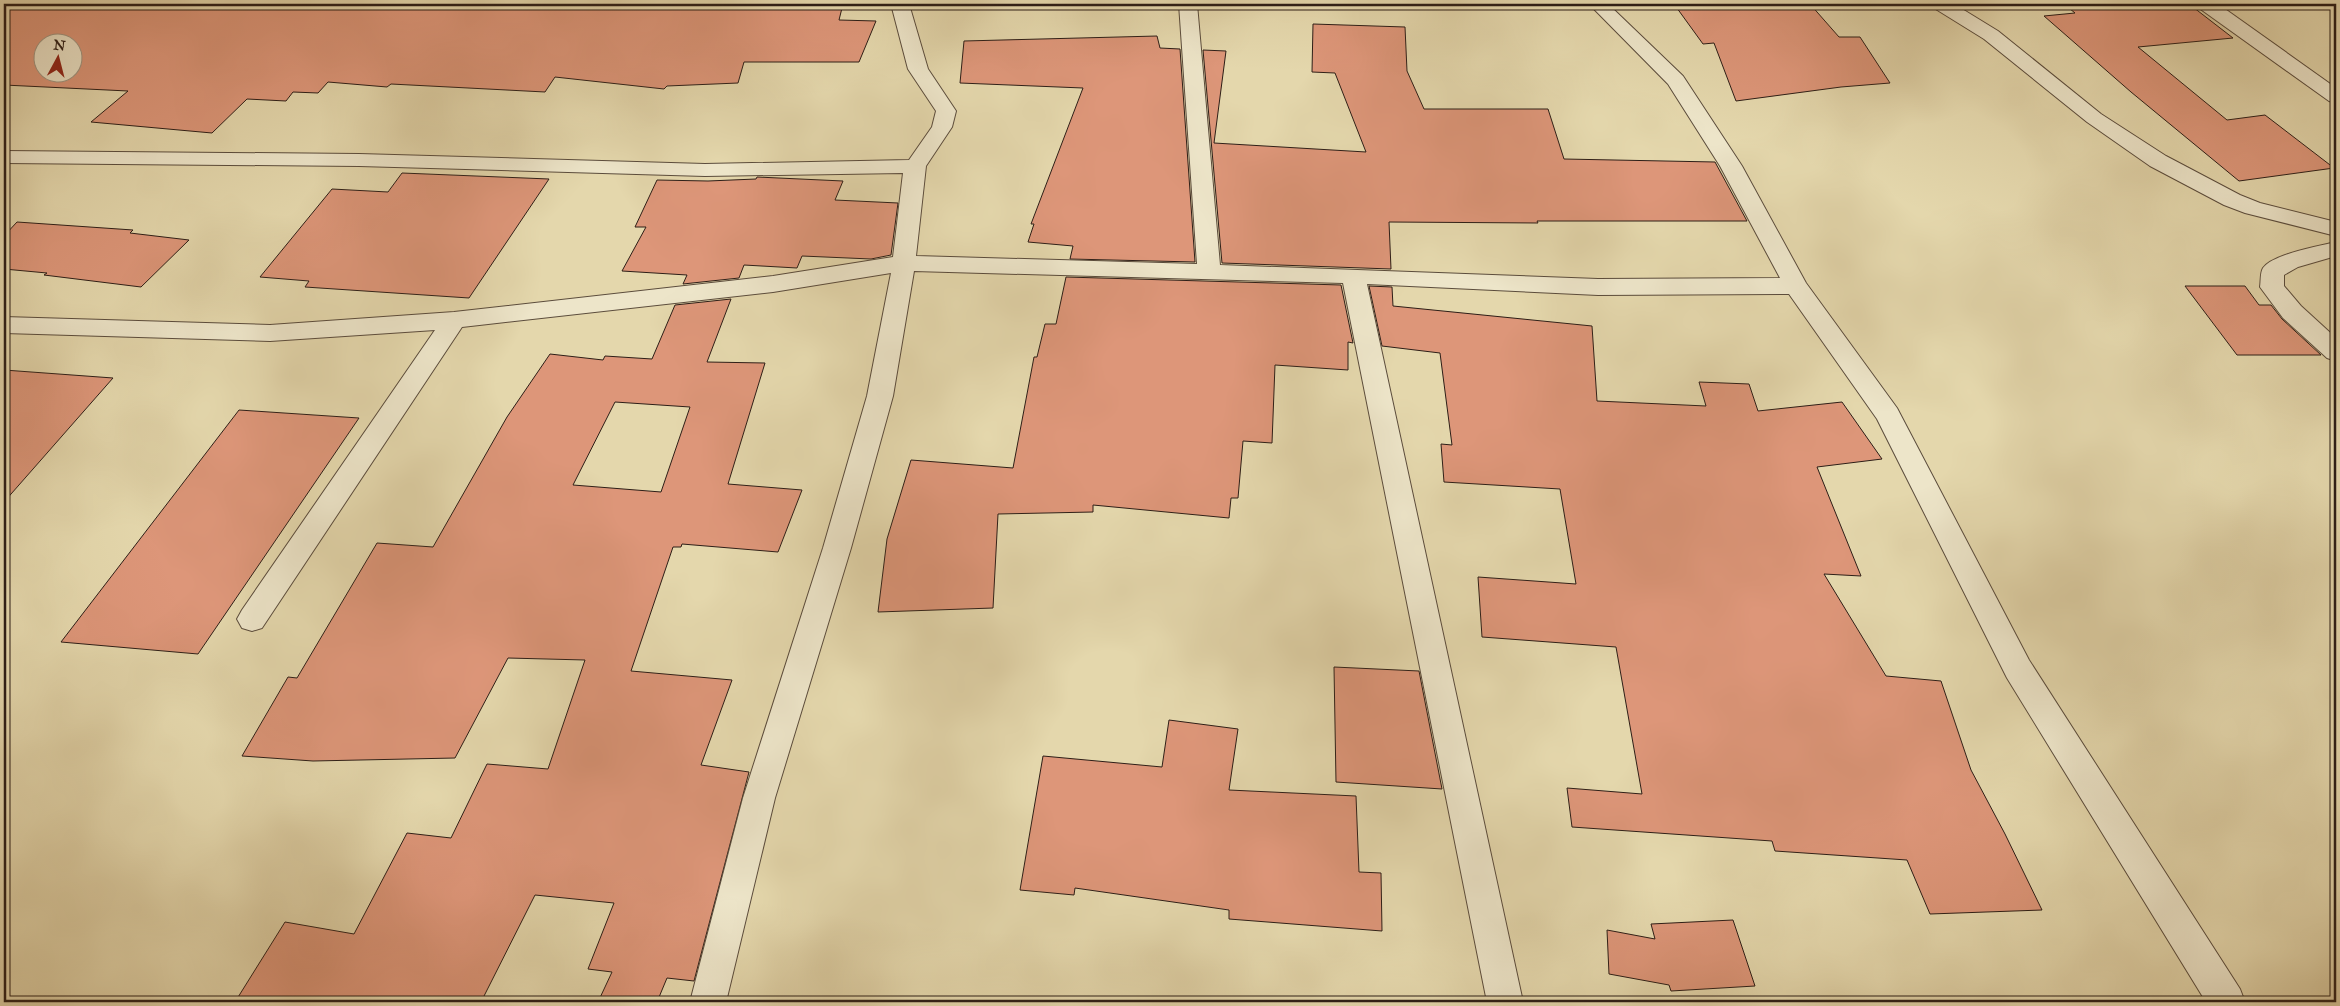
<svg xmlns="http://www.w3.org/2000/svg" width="2340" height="1006" font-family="'IM FELL Great Primer',serif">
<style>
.building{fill:#dd9679;stroke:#2d1e17;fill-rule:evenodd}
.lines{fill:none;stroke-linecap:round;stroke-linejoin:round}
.minor-casing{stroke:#5b4c3c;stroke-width:2}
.minor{fill:#ede5c9;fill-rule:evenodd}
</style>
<rect width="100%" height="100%" fill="#e4d7ac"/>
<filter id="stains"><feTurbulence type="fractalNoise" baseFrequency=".004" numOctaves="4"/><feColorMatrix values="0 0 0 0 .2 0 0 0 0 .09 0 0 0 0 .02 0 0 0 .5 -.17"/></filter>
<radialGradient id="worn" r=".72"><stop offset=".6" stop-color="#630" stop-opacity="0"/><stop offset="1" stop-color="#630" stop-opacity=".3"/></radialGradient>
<g class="building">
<path d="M4 4H113L217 8 221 4 301 7 304 4H843L839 20 876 21 859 62H744L738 83 667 86 664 89 555 77 545 92 391 84 387 87 328 82 318 93 293 92 286 101 247 99 212 133 91 122 128 91 4 85ZM42 42H72V72H42Z"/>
<path d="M1674 4H1810L1839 37H1860L1890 83 1841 87 1736 101 1714 43 1703 44Z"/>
<path d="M2064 4H2125L2130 8 2189 4 2233 38 2138 47 2227 120 2265 115 2334 168 2239 181 2131 92 2044 16 2075 13Z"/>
<path d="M1313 24 1405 27 1407 71 1424 109H1548L1564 159 1715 162 1747 221H1537L1538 223 1389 222 1391 269 1222 263 1203 50 1226 51 1214 143 1366 152 1335 73 1312 72Z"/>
<path d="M1157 36 1160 48 1180 49 1195 262 1070 259 1073 246 1028 242 1034 224H1031L1083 88 960 83 964 41Z"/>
<path d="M402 173 549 179 469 298 305 287 309 281 260 277 332 189 388 192Z"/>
<path d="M757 177 843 181 835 200 898 203 891 255 871 259 802 256 797 268 744 265 739 278 683 284 687 275 622 271 646 227H635L657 180 708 181 756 179Z"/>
<path d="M17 222 133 230 130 233 189 240 141 287 44 275 47 273 4 269V236Z"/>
<path d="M1066 277 1341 285 1353 343 1348 342V370L1275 365 1272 443 1243 441 1238 498H1231L1229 518 1093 505V512L998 514 993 608 878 612 887 539 911 460 1013 468 1034 357H1037L1045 324H1056Z"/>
<path d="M1369 286 1392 287 1393 306 1592 326 1597 401 1706 406 1699 382 1749 384 1758 411 1842 402 1882 459 1817 467 1861 576 1824 574 1886 676 1941 681 1971 770 2005 834 2042 910 1930 914 1907 860 1775 851 1772 841 1572 827 1567 788 1642 794 1616 647 1482 637 1478 577 1576 584 1560 489 1444 482 1441 444 1452 445 1440 353 1382 346Z"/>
<path d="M2185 286H2245L2259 305H2271L2282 319 2321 355H2237Z"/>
<path d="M731 299 707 362 765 363 728 484 802 490 778 552 682 544 681 547H673L631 671 732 680 701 765 749 772 694 981 667 978 657 1002H598L612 972 588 969 614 903 535 895 481 1002H235L285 922 354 934 407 833 451 838 487 764 548 769 585 660 508 658 455 758 313 761 242 756 288 677 297 678 377 543 433 547 507 417 550 354 603 360 605 356 652 359 675 305ZM615 402 690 407 661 492 573 485Z"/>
<path d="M4 370 113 378 4 502Z"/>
<path d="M239 410 359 418 198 654 61 642Z"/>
<path d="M1334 667 1419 671 1442 789 1336 782Z"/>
<path d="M1169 720 1238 729 1229 790 1356 796 1359 872 1381 873 1382 931 1229 919V910L1075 888 1074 895 1020 890 1043 756 1162 767Z"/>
<path d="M1733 920 1755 986 1671 991 1669 985 1609 974 1607 930 1655 939 1651 924Z"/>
</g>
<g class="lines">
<defs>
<g id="minor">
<path d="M891 4H909L928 69 956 111 952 127 926 166 916 256 1197 264 1179 4H1197L1220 265 1598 279 1780 278 1720 166 1668 84 1589 4H1608L1683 76 1742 166 1806 283 1897 408 2029 660 2240 989 2245 1002H2206L2007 678 1877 419 1789 294 1598 295 1367 284 1523 1002H1487L1343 283 914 271 893 396 851 548 775 798 726 1002H690L743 798 823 548 867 396 891 273 773 292 462 327 262 628 252 631 242 628 237 619 242 610 435 330 270 341 4 333V317L270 325 454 312 773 276 893 257 903 173 705 176 359 166 4 163V151L359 154 705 164 909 160 932 127 936 111 908 69Z"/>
<path d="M1932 4H1954L1998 31 2101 114 2166 156 2240 195 2260 203 2336 222V236L2245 213 2224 205 2150 166 2087 122 1984 39 1934 8Z"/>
<path d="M2197 4H2218L2336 88V103L2329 101 2199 8Z"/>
<path d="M2336 242V256L2298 267 2284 275V286L2301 306 2336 338V361L2327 358 2283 318 2260 287C2261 281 2260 273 2263 268 2273 254 2319 246 2336 242Z"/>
</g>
</defs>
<use href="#minor" class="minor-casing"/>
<use href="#minor" class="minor"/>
</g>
<rect width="2340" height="1006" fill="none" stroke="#e4d7ac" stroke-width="20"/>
<rect x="5" y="5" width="2330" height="996" fill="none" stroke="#2d1e17" stroke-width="2.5"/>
<rect x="10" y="10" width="2320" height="986" fill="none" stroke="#2d1e17"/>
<g transform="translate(58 58) rotate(7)"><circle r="24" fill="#ede5c9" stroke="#a09582"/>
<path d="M0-4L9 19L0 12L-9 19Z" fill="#8f2418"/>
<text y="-8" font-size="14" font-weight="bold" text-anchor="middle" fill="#2d1e17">N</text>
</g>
<rect width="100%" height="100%" filter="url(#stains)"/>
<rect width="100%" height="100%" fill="url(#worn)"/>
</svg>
